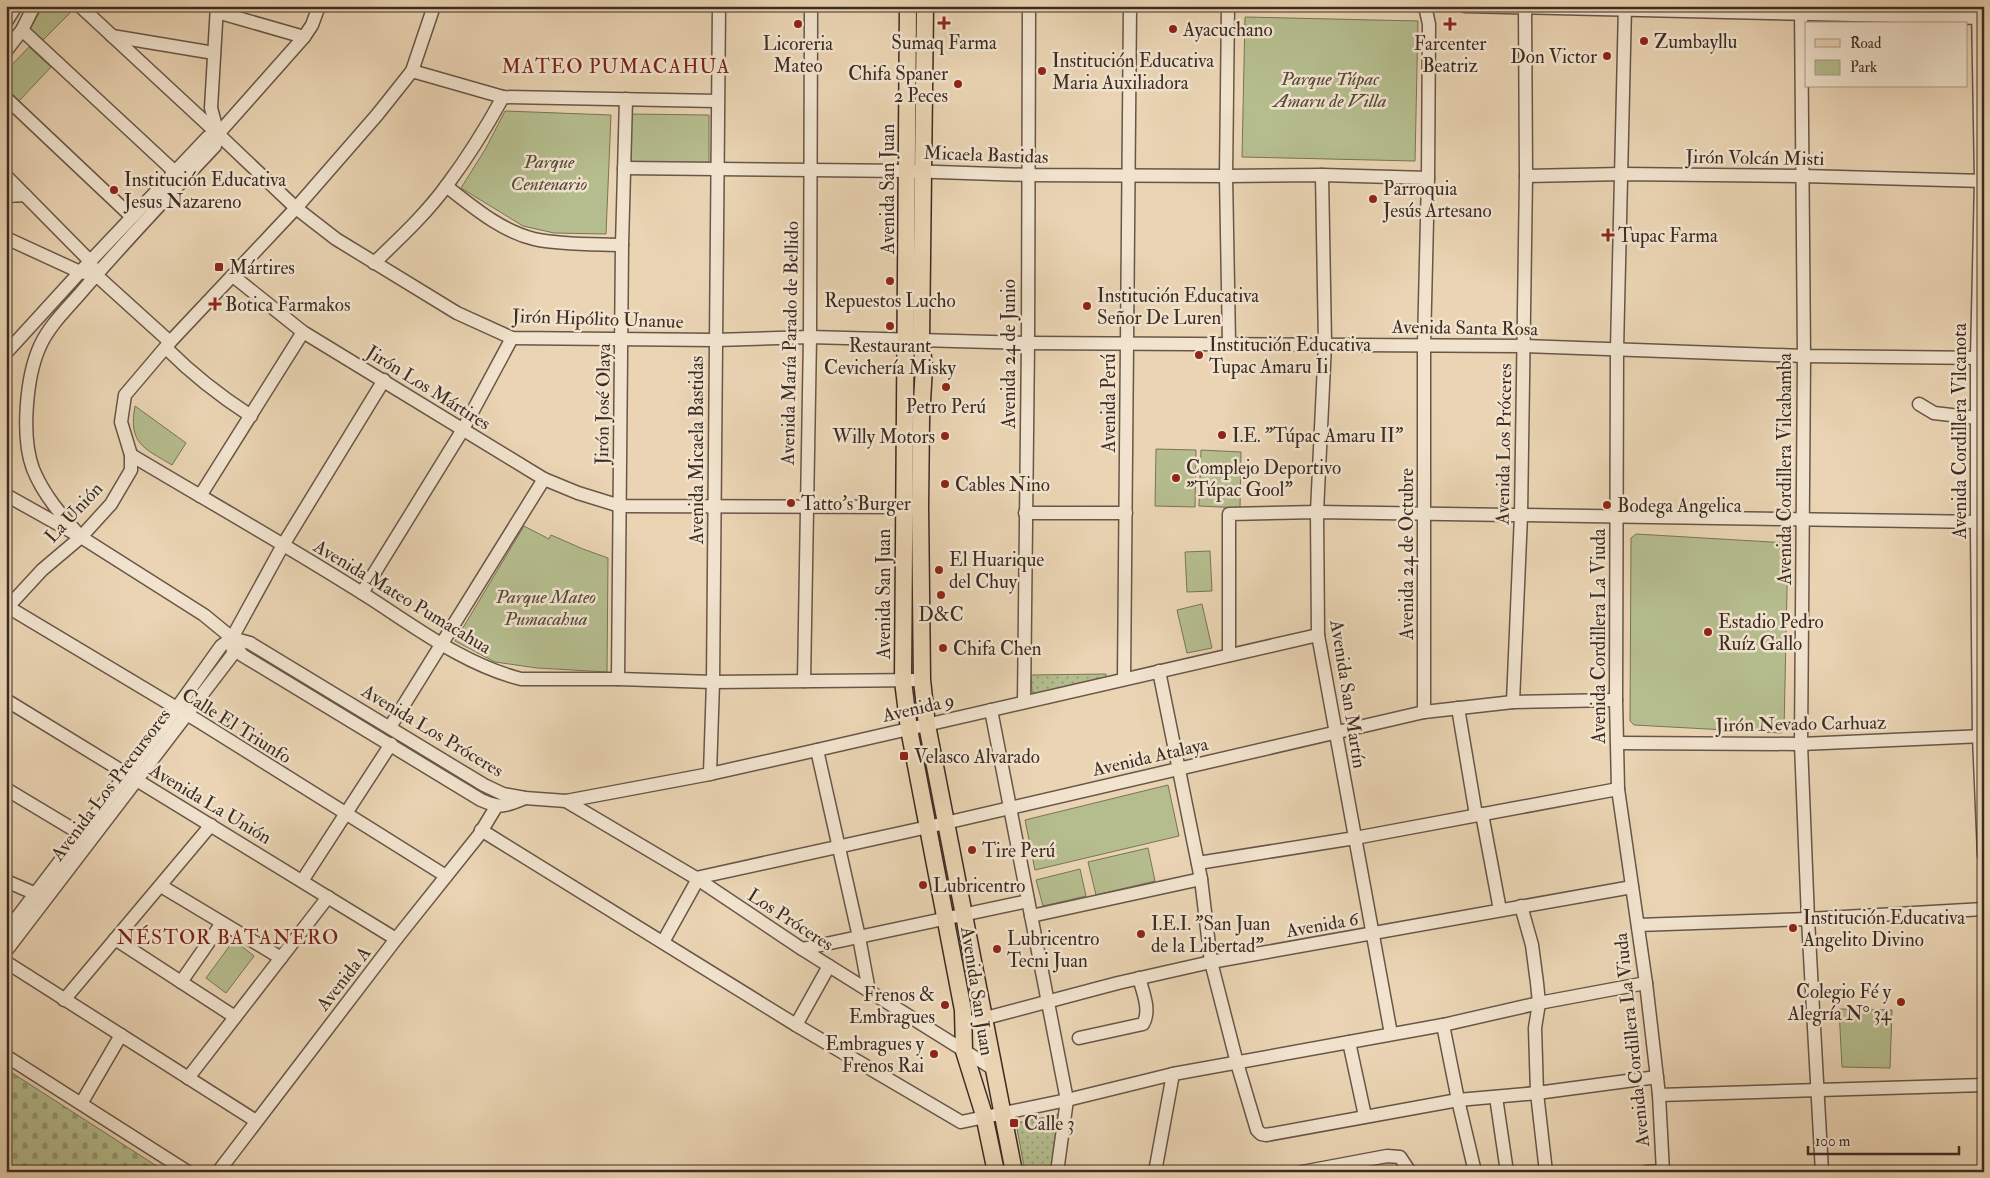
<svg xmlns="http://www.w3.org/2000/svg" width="1990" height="1178" font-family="'IM FELL Double Pica',serif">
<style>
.grass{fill:url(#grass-dots);stroke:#787458}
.cemetery{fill:url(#cemetery-stones);stroke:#787458}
.green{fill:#b5bd8e;stroke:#787458}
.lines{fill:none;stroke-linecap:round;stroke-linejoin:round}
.minor-casing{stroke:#685647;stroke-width:15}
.major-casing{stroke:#3c2c23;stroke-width:19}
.minor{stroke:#f1e3ce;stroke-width:12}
.major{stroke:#ead4b3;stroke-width:16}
.poi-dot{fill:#8f2418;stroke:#f1e3ce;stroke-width:2}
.labels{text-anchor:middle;stroke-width:5;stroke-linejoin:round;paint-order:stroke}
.poi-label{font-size:19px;fill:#3c2c23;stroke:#f1e3ce;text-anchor:start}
.park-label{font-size:19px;font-style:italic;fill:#544938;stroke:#f1e3ce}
.street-label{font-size:19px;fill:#3c2c23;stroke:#f1e3ce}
.neighbourhood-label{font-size:20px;letter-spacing:1px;fill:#7a1f14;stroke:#f1e3ce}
</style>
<defs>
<pattern id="grass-dots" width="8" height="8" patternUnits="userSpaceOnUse" patternTransform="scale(1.25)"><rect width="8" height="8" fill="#b5bd8e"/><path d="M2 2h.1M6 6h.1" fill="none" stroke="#949a74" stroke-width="1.8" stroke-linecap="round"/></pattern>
<pattern id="cemetery-stones" width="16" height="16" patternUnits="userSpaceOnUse" patternTransform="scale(1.25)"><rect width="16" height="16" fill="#b5bd8e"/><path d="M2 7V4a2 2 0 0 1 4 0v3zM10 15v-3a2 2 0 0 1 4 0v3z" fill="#949a74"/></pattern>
</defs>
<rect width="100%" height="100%" fill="#ead4b3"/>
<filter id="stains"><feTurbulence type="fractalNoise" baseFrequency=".004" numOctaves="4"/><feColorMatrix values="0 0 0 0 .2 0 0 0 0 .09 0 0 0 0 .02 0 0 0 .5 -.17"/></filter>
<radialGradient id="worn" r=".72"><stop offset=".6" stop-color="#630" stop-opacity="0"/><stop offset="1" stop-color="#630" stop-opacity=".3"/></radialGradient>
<g class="grass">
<path d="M1106 674V678L1037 693 1032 692 1031 675Z"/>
<path d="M1061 1114 1053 1172H1025L1016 1123Z"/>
</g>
<path class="cemetery" d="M6 1069 166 1172H6Z"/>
<g class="green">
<path d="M43 6H63L70 13 41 42 29 31Z"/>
<path d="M1245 17 1418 21 1415 161 1242 157Z"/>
<path d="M29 47 51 67 19 101 6 89V71Z"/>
<path d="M505 111 611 115 606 234 554 233 523 226 461 188 486 148Z"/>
<path d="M628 114 709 115V165H627Z"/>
<path d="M135 406 186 443 172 465C144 448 128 444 135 406Z"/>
<path d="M1156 449 1196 450 1195 507 1155 506Z"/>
<path d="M1201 450 1241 452 1240 508 1199 506Z"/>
<path d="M524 526 549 539 551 535 583 549 608 558 607 672 537 668 495 662 455 641Z"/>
<path d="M1636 534 1788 543 1784 730 1781 733 1634 725 1630 721 1631 538Z"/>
<path d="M1210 551 1212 591 1187 592 1185 552Z"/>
<path d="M1202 604 1212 648 1187 653 1177 610Z"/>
<path d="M1168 785 1179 836 1035 870 1025 820Z"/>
<path d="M1148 848 1155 881 1096 895 1088 862Z"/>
<path d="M1080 869 1086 896 1043 906 1036 880Z"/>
<path d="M234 940 254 956 226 993 206 978Z"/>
<path d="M1839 1009 1892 1010 1890 1068 1842 1067Z"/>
</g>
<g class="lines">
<defs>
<g id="minor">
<path d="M80 6 218 134 296 208 336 239 457 313 512 338 715 340 810 337 1028 343 1523 346 1804 356 1984 358"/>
<path d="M1228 6 1226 176 1229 343"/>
<path d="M1465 6 1984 18"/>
<path d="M1625 6 1617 349 1616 700 1618 789 1646 983 1659 1095 1663 1172"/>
<path d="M1801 6 1804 356 1801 744 1808 919 1822 1172"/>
<path d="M1978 6 1981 181 1977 358V530L1979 736 1984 855"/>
<path d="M217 12 304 37"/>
<path d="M6 22 16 6"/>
<path d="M22 30 175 172"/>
<path d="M112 36 214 53"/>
<path d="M6 51 22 30 34 6"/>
<path d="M412 71 503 97 717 101"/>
<path d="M6 98 132 217"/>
<path d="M624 168 907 171 1028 175 1226 176 1322 175 1428 178"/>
<path d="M1322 175 1325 344 1317 512 1318 635 1391 1034"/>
<path d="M6 176 90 261 96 275 170 342"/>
<path d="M1526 176 1622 174 1803 176 1984 181"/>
<path d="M446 186C473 207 501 231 534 239 560 245 596 244 622 245"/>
<path d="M6 196 25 195"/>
<path d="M6 238 80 272 86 273"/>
<path d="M374 263C400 238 426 214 447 185 468 157 486 128 503 97"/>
<path d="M233 276 303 332 544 479 578 493 620 506 912 507"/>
<path d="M166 348C192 374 220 396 251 416"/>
<path d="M6 353 80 272 208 137 218 134 304 37 312 25 319 6"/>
<path d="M1919 404 1934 413 1977 418"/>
<path d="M131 455C208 501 286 545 362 593 413 625 462 664 521 679H618L713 682 922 680"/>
<path d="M6 495 81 537 204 615 232 638 242 655 481 800C501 809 505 806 525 798"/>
<path d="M200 496 303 332"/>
<path d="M1025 513H1126"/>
<path d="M81 537C62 516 44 496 33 469 21 437 26 377 40 346 50 324 69 307 84 289 126 240 171 193 215 146L218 134 211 108 217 6"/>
<path d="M362 593 462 431 512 338"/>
<path d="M8 607 200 722 446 876"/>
<path d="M6 609 42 570 81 537 111 504 131 470V455L121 422 125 395 170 342 296 208 377 115 412 71 434 6"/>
<path d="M232 638 250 643 484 785 503 794 525 798 566 801 710 774 817 750 1318 635"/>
<path d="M1229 655V514L1317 512 1984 522"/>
<path d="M1159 671 1201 879 1211 962 1237 1063 1257 1130 1261 1134 1266 1135 1458 1100 1537 1093 1657 1077"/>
<path d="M618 679 622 245 626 99"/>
<path d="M1124 679 1130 6"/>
<path d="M804 681 810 337 811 6"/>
<path d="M6 700 396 939"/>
<path d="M1024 702 1028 343 1029 6"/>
<path d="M1513 702 1521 515 1526 176 1525 6"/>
<path d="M1458 708 1476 815"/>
<path d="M991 710 1067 1100 1057 1172"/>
<path d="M1424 712V345L1428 178 1429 24 1425 6"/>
<path d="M390 727 544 479"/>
<path d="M1618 743 1801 744 1984 736"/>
<path d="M817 750 859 937 869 991"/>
<path d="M710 774 713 682 719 6"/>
<path d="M6 789 81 834"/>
<path d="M566 801 696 878 802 949 995 1070"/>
<path d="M1482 814 1500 910"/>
<path d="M481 830 796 1025 961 1122 1067 1100 1173 1074 1443 1025 1539 1003 1646 983"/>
<path d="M1198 863 1355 838 1618 789"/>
<path d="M696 878 928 827 1424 712 1513 702 1616 700"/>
<path d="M6 881 36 894"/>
<path d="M302 881 391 744"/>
<path d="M161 886 281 958"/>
<path d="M1521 906 1532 945 1537 983 1539 1003 1535 1028 1537 1093 1546 1172"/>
<path d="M1031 916 1201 879"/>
<path d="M1638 925 1808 919 1984 909"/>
<path d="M6 932 176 709 221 646 232 638 283 545 384 380"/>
<path d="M115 939 235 1017"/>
<path d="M663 942 698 879"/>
<path d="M802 949 1028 901"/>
<path d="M6 951 233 654 232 638"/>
<path d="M6 962 256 1121"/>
<path d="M181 982 222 923"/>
<path d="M64 1000 211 825"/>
<path d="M963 1024 1118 983 1211 962 1632 887"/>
<path d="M796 1025 829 966"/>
<path d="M1443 1025 1458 1100 1475 1172"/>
<path d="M1079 1038 1143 1024C1151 1011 1143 992 1139 978"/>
<path d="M1349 1042 1365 1116"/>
<path d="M6 1056 188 1172"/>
<path d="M188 1078 328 897"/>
<path d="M1659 1095 1984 1085"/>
<path d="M1496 1097 1507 1172"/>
<path d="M82 1102 121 1035"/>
<path d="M218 1172 396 939 479 835 496 807"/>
<path d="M1155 1172 1173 1074"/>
<path d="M1302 1172 1387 1156 1400 1157 1410 1172"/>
<path d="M1646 1172 1663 1171"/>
</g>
<g id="major">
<path d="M908 6 903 681 909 729 963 1010 964 1051 984 1115 996 1172"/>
<path d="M925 6 921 340 924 367 921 419 920 507 922 680 927 725 1014 1172"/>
</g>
</defs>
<use href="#minor" class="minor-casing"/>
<use href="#major" class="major-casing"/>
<use href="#minor" class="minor"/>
<use href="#major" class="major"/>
</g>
<g class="poi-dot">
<path d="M941.5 15.5h5v5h5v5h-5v5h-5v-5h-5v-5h5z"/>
<circle cx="798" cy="24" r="5"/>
<path d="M1447.5 16.5h5v5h5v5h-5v5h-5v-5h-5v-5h5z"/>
<circle cx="1173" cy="29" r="5"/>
<circle cx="1644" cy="41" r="5"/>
<circle cx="1607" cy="56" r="5"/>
<circle cx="1042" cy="71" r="5"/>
<circle cx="958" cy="84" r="5"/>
<circle cx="114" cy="190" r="5"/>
<circle cx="1373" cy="199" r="5"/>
<path d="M1605.5 227.5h5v5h5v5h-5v5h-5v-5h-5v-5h5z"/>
<rect x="214" y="262" width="10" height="10" rx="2.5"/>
<circle cx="890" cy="281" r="5"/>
<path d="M212.5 296.5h5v5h5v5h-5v5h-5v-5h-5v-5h5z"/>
<circle cx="1087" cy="306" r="5"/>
<circle cx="890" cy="326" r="5"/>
<circle cx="1199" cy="355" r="5"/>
<circle cx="946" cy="387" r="5"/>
<circle cx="1222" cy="435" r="5"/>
<circle cx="945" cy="436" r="5"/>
<circle cx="1176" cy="478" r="5"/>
<circle cx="945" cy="484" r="5"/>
<circle cx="791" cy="503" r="5"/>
<circle cx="1607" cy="505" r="5"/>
<circle cx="939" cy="570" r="5"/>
<circle cx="941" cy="595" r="5"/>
<circle cx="1708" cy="632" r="5"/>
<circle cx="943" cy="648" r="5"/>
<rect x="899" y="751" width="10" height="10" rx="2.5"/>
<circle cx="972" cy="850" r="5"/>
<circle cx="923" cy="885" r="5"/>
<circle cx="1793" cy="928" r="5"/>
<circle cx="1141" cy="934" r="5"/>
<circle cx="997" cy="949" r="5"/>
<circle cx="1901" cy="1002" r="5"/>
<circle cx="945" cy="1005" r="5"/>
<circle cx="934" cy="1054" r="5"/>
<rect x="1009" y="1118" width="10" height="10" rx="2.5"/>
</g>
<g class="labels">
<g class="poi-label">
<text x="1183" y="36">Ayacuchano</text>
<text x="1654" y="48">Zumbayllu</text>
<text x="944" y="49" text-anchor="middle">Sumaq Farma</text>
<text x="798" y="50" text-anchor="middle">Licoreria<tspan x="798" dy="22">Mateo</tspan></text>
<text x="1450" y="50" text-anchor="middle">Farcenter<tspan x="1450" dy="22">Beatriz</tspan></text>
<text x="1597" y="63" text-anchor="end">Don Victor</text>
<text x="1052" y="67">Institución Educativa<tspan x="1052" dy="22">Maria Auxiliadora</tspan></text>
<text x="948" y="80" text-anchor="end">Chifa Spaner<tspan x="948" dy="22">2 Peces</tspan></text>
<text x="124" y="186">Institución Educativa<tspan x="124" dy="22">Jesus Nazareno</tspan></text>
<text x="1383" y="195">Parroquia<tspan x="1383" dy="22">Jesús Artesano</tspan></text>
<text x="1618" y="242">Tupac Farma</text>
<text x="229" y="274">Mártires</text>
<text x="1097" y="302">Institución Educativa<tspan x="1097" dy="22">Señor De Luren</tspan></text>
<text x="890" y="307" text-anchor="middle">Repuestos Lucho</text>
<text x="225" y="311">Botica Farmakos</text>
<text x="1209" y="351">Institución Educativa<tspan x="1209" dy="22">Tupac Amaru Ii</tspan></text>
<text x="890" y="352" text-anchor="middle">Restaurant<tspan x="890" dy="22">Cevichería Misky</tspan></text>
<text x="946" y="413" text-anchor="middle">Petro Perú</text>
<text x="1232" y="442">I.E. "Túpac Amaru II"</text>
<text x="935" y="443" text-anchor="end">Willy Motors</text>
<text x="1186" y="474">Complejo Deportivo<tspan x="1186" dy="22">"Túpac Gool"</tspan></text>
<text x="955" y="491">Cables Nino</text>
<text x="801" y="510">Tatto's Burger</text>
<text x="1617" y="512">Bodega Angelica</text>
<text x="949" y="566">El Huarique<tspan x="949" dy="22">del Chuy</tspan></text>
<text x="941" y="621" text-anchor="middle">D&amp;C</text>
<text x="1718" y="628">Estadio Pedro<tspan x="1718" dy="22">Ruíz Gallo</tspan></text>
<text x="953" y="655">Chifa Chen</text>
<text x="914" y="763">Velasco Alvarado</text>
<text x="982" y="857">Tire Perú</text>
<text x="933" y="892">Lubricentro</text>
<text x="1803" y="924">Institución Educativa<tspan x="1803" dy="22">Angelito Divino</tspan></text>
<text x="1151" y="930">I.E.I. "San Juan<tspan x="1151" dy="22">de la Libertad"</tspan></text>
<text x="1007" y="945">Lubricentro<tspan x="1007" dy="22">Tecni Juan</tspan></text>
<text x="1891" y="998" text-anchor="end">Colegio Fé y<tspan x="1891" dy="22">Alegría N° 34</tspan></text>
<text x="935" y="1001" text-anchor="end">Frenos &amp;<tspan x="935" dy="22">Embragues</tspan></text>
<text x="924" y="1050" text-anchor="end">Embragues y<tspan x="924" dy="22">Frenos Rai</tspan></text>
<text x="1024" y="1130">Calle 3</text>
</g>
<g class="park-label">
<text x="1330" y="85">Parque Túpac<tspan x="1330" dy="22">Amaru de Villa</tspan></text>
<text x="549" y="168">Parque<tspan x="549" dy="22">Centenario</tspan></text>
<text x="546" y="603">Parque Mateo<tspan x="546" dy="22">Pumacahua</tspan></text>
</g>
<g class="street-label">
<text transform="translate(986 154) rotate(2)" y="7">Micaela Bastidas</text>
<text transform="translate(1755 157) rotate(1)" y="7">Jirón Volcán Misti</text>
<text transform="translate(887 189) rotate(-90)" y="7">Avenida San Juan</text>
<text transform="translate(598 318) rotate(2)" y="7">Jirón Hipólito Unanue</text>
<text transform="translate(1465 327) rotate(1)" y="7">Avenida Santa Rosa</text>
<text transform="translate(789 343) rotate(-89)" y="7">Avenida María Parado de Bellido</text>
<text transform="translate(1008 354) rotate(-90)" y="7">Avenida 24 de Junio</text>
<text transform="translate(429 387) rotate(32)" y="7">Jirón Los Mártires</text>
<text transform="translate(1108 403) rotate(-90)" y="7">Avenida Perú</text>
<text transform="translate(602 404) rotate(-89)" y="7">Jirón José Olaya</text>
<text transform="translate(1959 431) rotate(-90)" y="7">Avenida Cordillera Vilcanota</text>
<text transform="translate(1503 444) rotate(-89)" y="7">Avenida Los Próceres</text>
<text transform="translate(696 450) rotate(-90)" y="7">Avenida Micaela Bastidas</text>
<text transform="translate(1784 469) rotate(-90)" y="7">Avenida Cordillera Vilcabamba</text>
<text transform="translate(73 512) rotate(-47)" y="7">La Unión</text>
<text transform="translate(1406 554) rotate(-90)" y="7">Avenida 24 de Octubre</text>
<text transform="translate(883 594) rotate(-90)" y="7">Avenida San Juan</text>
<text transform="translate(403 596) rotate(31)" y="7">Avenida Mateo Pumacahua</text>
<text transform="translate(1598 636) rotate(-90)" y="7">Avenida Cordillera La Viuda</text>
<text transform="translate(1349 694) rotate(81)" y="7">Avenida San Martín</text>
<text transform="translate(918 707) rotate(-13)" y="7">Avenida 9</text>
<text transform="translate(1801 723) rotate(-1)" y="7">Jirón Nevado Carhuaz</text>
<text transform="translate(237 725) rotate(32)" y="7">Calle El Triunfo</text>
<text transform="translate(433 730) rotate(31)" y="7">Avenida Los Próceres</text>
<text transform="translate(1150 756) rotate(-13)" y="7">Avenida Atalaya</text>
<text transform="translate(110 784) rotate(-53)" y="7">Avenida Los Precursores</text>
<text transform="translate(211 803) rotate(31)" y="7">Avenida La Unión</text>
<text transform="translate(791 919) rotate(33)" y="7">Los Próceres</text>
<text transform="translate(1322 924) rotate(-10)" y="7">Avenida 6</text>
<text transform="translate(343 978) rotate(-52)" y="7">Avenida A</text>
<text transform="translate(978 991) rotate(81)" y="7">Avenida San Juan</text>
<text transform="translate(1631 1040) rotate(-96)" y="7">Avenida Cordillera La Viuda</text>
</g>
<g class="neighbourhood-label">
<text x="616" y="73">MATEO PUMACAHUA</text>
<text x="228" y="944">NÉSTOR BATANERO</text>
</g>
</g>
<rect width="1990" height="1178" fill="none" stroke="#ead4b3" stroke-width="25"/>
<rect x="8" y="8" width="1975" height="1163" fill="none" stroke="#3c2c23" stroke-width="2.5"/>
<rect x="12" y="12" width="1965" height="1153" fill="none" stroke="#3c2c23"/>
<rect x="1805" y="22" width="162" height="65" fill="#f1e3ce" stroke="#a99a8a"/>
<rect x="1815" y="39" width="25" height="8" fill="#ead4b3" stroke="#a99a8a"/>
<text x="1850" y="48" font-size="15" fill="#3c2c23">Road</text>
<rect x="1815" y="60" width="25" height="15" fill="#b5bd8e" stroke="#a99a8a"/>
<text x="1850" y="72" font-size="15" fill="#3c2c23">Park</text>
<path d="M1808 1146v8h151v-8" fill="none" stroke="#3c2c23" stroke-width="2.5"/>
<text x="1815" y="1146" font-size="15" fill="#3c2c23" stroke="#f1e3ce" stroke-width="4" paint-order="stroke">100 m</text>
<rect width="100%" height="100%" filter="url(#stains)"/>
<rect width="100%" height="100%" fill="url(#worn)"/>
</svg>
